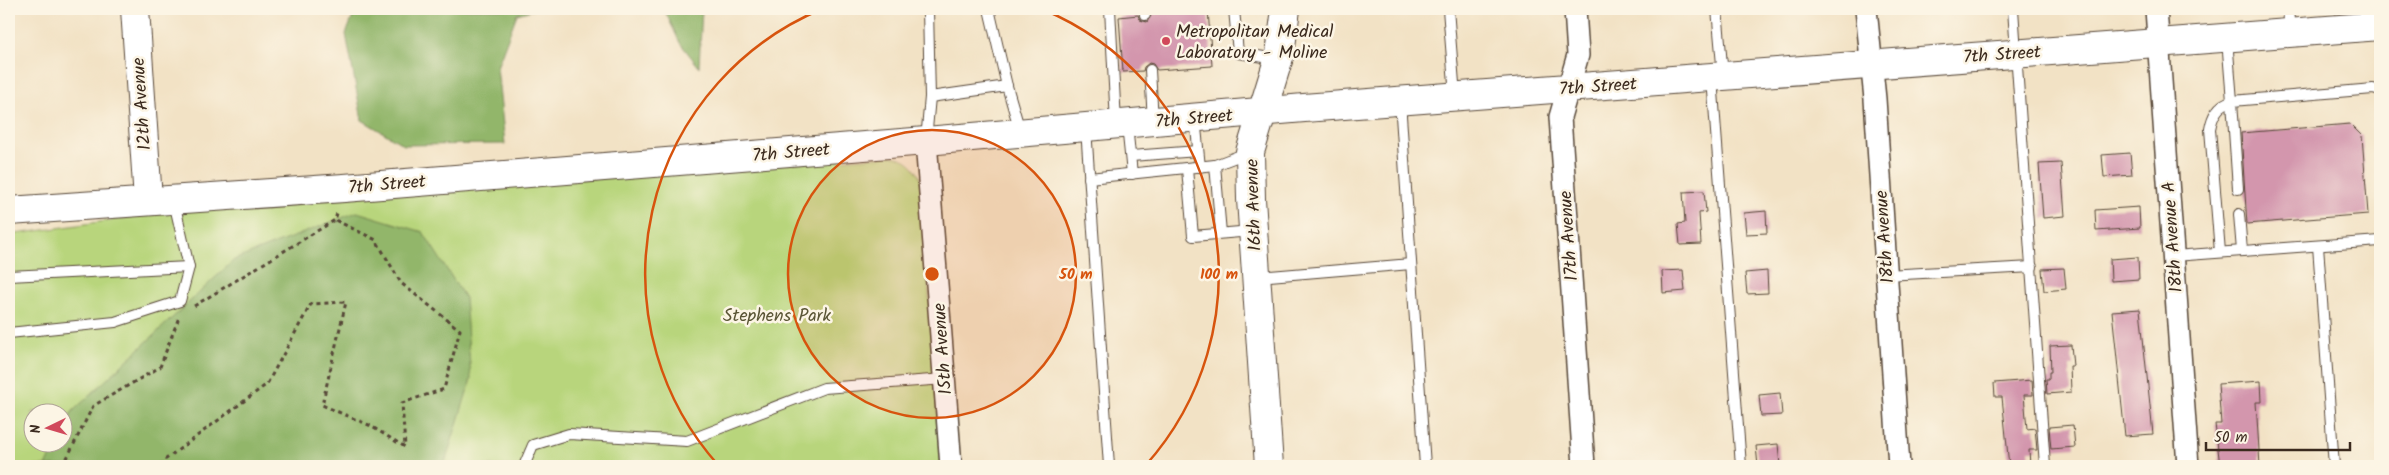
<svg xmlns="http://www.w3.org/2000/svg" width="2389" height="475" font-family="Kalam,sans-serif">
<style>
.green{fill:#b8d57b;stroke:#7a804c;fill-rule:evenodd}
.forest{fill:#92b66b;stroke:#667044}
.building{fill:#d396ad}
.lines{fill:none;stroke-linecap:round;stroke-linejoin:round}
.lane-casing{stroke:#564637;stroke-width:12}
.street-casing{stroke:#564637;stroke-width:24}
.secondary-casing{stroke:#564637;stroke-width:30}
.path{stroke:#564637;stroke-width:3;stroke-dasharray:4 4;stroke-linecap:butt}
.lane{stroke:#fff;stroke-width:10}
.street{stroke:#fff;stroke-width:21}
.secondary{stroke:#fff;stroke-width:28}
.ring{fill:none;stroke:#d7540e;stroke-width:2.5}
.poi-dot{fill:#d1495b;stroke:#fcf5e5;stroke-width:2}
.labels{text-anchor:middle;stroke-width:5;stroke-linejoin:round;paint-order:stroke}
.poi-label{font-size:18px;fill:#3b2a1e;stroke:#fcf5e5;text-anchor:start}
.street-label{font-size:18px;fill:#3b2a1e;stroke:#fcf5e5}
.park-label{font-size:18px;fill:#5a5535;stroke:#fcf5e5}
.centre{fill:#d7540e;stroke:#fcf5e5;stroke-width:2.5}
.ring-label{font-size:15px;text-anchor:middle;font-weight:bold;fill:#d7540e;stroke:#fcf5e5;stroke-width:5;stroke-linejoin:round;paint-order:stroke}
</style>
<rect width="100%" height="100%" fill="#fcf5e5"/>
<filter id="ink" filterUnits="userSpaceOnUse"><feTurbulence type="fractalNoise" baseFrequency=".02" numOctaves="2"/><feDisplacementMap in="SourceGraphic" scale="10" xChannelSelector="R" yChannelSelector="G"/><feConvolveMatrix kernelMatrix="1 2 1 2 8 2 1 2 1" color-interpolation-filters="sRGB"/></filter>
<filter id="wash" filterUnits="userSpaceOnUse"><feTurbulence type="fractalNoise" baseFrequency=".0096" numOctaves="4" result="noise"/><feDisplacementMap in="SourceGraphic" scale="20" xChannelSelector="R" yChannelSelector="G"/><feGaussianBlur stdDeviation="1.12" result="paint"/><feColorMatrix in="noise" values="0 0 0 0 0 0 0 0 0 0 0 0 0 0 0 0 0 1.4 0 .05"/><feComposite in="paint" operator="in"/></filter>
<g filter="url(#wash)">
<rect width="100%" height="100%" fill="#f2e2c5"/>
<path class="green" d="M891 156C907 157 915 166 921 180L941 466H9V235L196 208ZM32 412H62V442H32Z"/>
<g class="forest">
<path d="M356 9H536L517 14 497 67 505 144 404 145 362 120 346 34Z"/>
<path d="M664 9H702L699 67 680 43Z"/>
<path d="M357 212 423 232 465 298 471 379 444 466H46L57 443 62 442 63 432 72 412 234 260Z"/>
</g>
<g id="blocks">
<g class="building">
<path d="M1165 9H1208L1212 66 1157 70 1153 64 1149 63 1144 67 1143 71 1123 72 1119 17 1138 15 1140 20 1147 22 1152 14 1165 13Z"/>
<path d="M2350 124 2362 136 2368 214 2247 224 2241 133Z"/>
<path d="M2130 153 2132 175 2104 177 2102 155Z"/>
<path d="M2061 163 2065 216 2043 218 2039 164Z"/>
<path d="M1704 191 1706 212 1699 213 1701 244 1680 245 1678 224 1685 223 1683 192Z"/>
<path d="M2139 207 2140 228 2096 231 2095 210Z"/>
<path d="M1766 211 1767 233 1746 234 1744 213Z"/>
<path d="M2138 257 2139 279 2111 281 2110 259Z"/>
<path d="M2064 268 2066 289 2044 291 2042 269Z"/>
<path d="M1683 270 1685 291 1663 293 1662 271Z"/>
<path d="M1767 271 1768 293 1747 294 1745 273Z"/>
<path d="M2140 309 2153 434 2125 436 2112 311Z"/>
<path d="M2071 345 2073 366H2070L2071 392 2047 394 2046 379H2049V372H2051L2050 346Z"/>
<path d="M2032 380 2033 395H2024L2027 429 2035 428 2037 450H2029L2030 466H2009L2002 397H1995L1994 383Z"/>
<path d="M2261 381 2262 402H2256L2260 466H2220L2215 424H2221L2218 384Z"/>
<path d="M1780 393 1782 415 1761 416 1759 395Z"/>
<path d="M2073 425 2075 447 2051 449 2049 427Z"/>
<path d="M1778 444 1780 466H1758L1756 446Z"/>
</g>
</g>
</g>
<g filter="url(#ink)">
<use href="#blocks" fill-opacity="0" stroke="#564637" stroke-width="1"/>
<g class="lines">
<defs>
<g id="lane">
<path d="M989 9 1007 86"/>
<path d="M1110 9 1116 123"/>
<path d="M1144 9 1145 15"/>
<path d="M1234 9 1238 53 1277 59"/>
<path d="M1448 9 1455 96"/>
<path d="M1717 9 1723 76"/>
<path d="M2013 9 2045 466"/>
<path d="M2288 9 2290 32"/>
<path d="M1150 70 1153 121"/>
<path d="M1712 78 1741 466"/>
<path d="M930 97 1007 86 1020 131"/>
<path d="M1400 101 1425 466"/>
<path d="M1195 118 1200 167"/>
<path d="M1127 125 1132 174"/>
<path d="M1086 128 1109 466"/>
<path d="M926 140 930 97 928 9"/>
<path d="M1131 156 1198 151"/>
<path d="M1215 165 1221 233"/>
<path d="M1187 169 1193 236 1252 231"/>
<path d="M1089 178 1215 165 1249 152"/>
<path d="M2238 189 2232 101 2373 89 2380 91"/>
<path d="M2239 214 2242 251"/>
<path d="M2318 246 2334 466"/>
<path d="M2220 252 2210 129C2212 117 2218 104 2232 101L2227 39"/>
<path d="M2174 256 2380 241"/>
<path d="M1886 275 2032 267"/>
<path d="M9 276 189 267"/>
<path d="M1257 277 1411 264"/>
<path d="M9 333 115 322 180 301 189 267 174 202"/>
<path d="M524 466 533 445 569 434 687 441 824 388 945 379"/>
</g>
<g id="street">
<path d="M1575 9 1578 55 1560 117 1584 466"/>
<path d="M1866 9 1875 99 1899 466"/>
<path d="M2156 9 2188 466"/>
<path d="M926 141 951 466"/>
</g>
<g id="secondary">
<path d="M135 9 148 200"/>
<path d="M9 211 344 188 926 141 1304 108 2380 26"/>
<path d="M1269 466 1251 199 1250 152 1280 54 1286 9"/>
</g>
</defs>
<use href="#lane" class="lane-casing"/>
<use href="#street" class="street-casing"/>
<use href="#secondary" class="secondary-casing"/>
<g class="path">
<path d="M194 306 335 220 338 210"/>
<path d="M63 466 93 406 160 367 179 317"/>
<path d="M160 466 162 462 267 384 311 304 346 302 322 405 369 425 405 447 402 403 444 389 460 330 401 283 376 240 335 220"/>
<path d="M282 466 296 461 316 466"/>
</g>
<use href="#lane" class="lane"/>
<use href="#street" class="street"/>
<use href="#secondary" class="secondary"/>
</g>
</g>
<circle cx="932" cy="274" r="144" fill="#d7540e" fill-opacity=".12"/>
<g class="ring">
<circle cx="932" cy="274" r="144"/>
<path d="M719 466A287 287 0 0 1 822 9M1042 9A287 287 0 0 1 1145 466"/>
</g>
<circle class="poi-dot" cx="1166" cy="41" r="5"/>
<g class="labels">
<g class="poi-label">
<text x="1176" y="37">Metropolitan Medical<tspan x="1176" dy="21">Laboratory - Moline</tspan></text>
</g>
<g class="street-label">
<text transform="translate(2002 54) rotate(-4)" y="6">7th Street</text>
<text transform="translate(1598 86) rotate(-4)" y="6">7th Street</text>
<text transform="translate(141 104) rotate(-94)" y="6">12th Avenue</text>
<text transform="translate(1194 118) rotate(-5)" y="6">7th Street</text>
<text transform="translate(791 152) rotate(-5)" y="6">7th Street</text>
<text transform="translate(387 184) rotate(-5)" y="6">7th Street</text>
<text transform="translate(1253 205) rotate(-92)" y="6">16th Avenue</text>
<text transform="translate(1568 236) rotate(-94)" y="6">17th Avenue</text>
<text transform="translate(1884 237) rotate(-94)" y="6">18th Avenue</text>
<text transform="translate(2172 237) rotate(-94)" y="6">18th Avenue A</text>
<text transform="translate(942 349) rotate(-94)" y="6">15th Avenue</text>
</g>
<g class="park-label">
<text x="777" y="321">Stephens Park</text>
</g>
</g>
<circle cx="932" cy="274" r="8" class="centre"/>
<g class="ring-label">
<text x="1076" y="279">50 m</text>
<text x="1219" y="279">100 m</text>
</g>
<rect width="2389" height="475" fill="none" stroke="#fcf5e5" stroke-width="30"/>
<g transform="translate(48 428) rotate(265)"><circle r="24" fill="#fcf5e5" stroke="#afa495"/>
<path d="M0-4L9 19L0 12L-9 19Z" fill="#d1495b"/>
<text y="-8" font-size="14" font-weight="bold" text-anchor="middle" fill="#3b2a1e">N</text>
</g>
<path d="M2206 442v8h144v-8" fill="none" stroke="#3b2a1e" stroke-width="2.5"/>
<text x="2214" y="442" font-size="15" fill="#3b2a1e" stroke="#fcf5e5" stroke-width="4" paint-order="stroke">50 m</text>
</svg>
